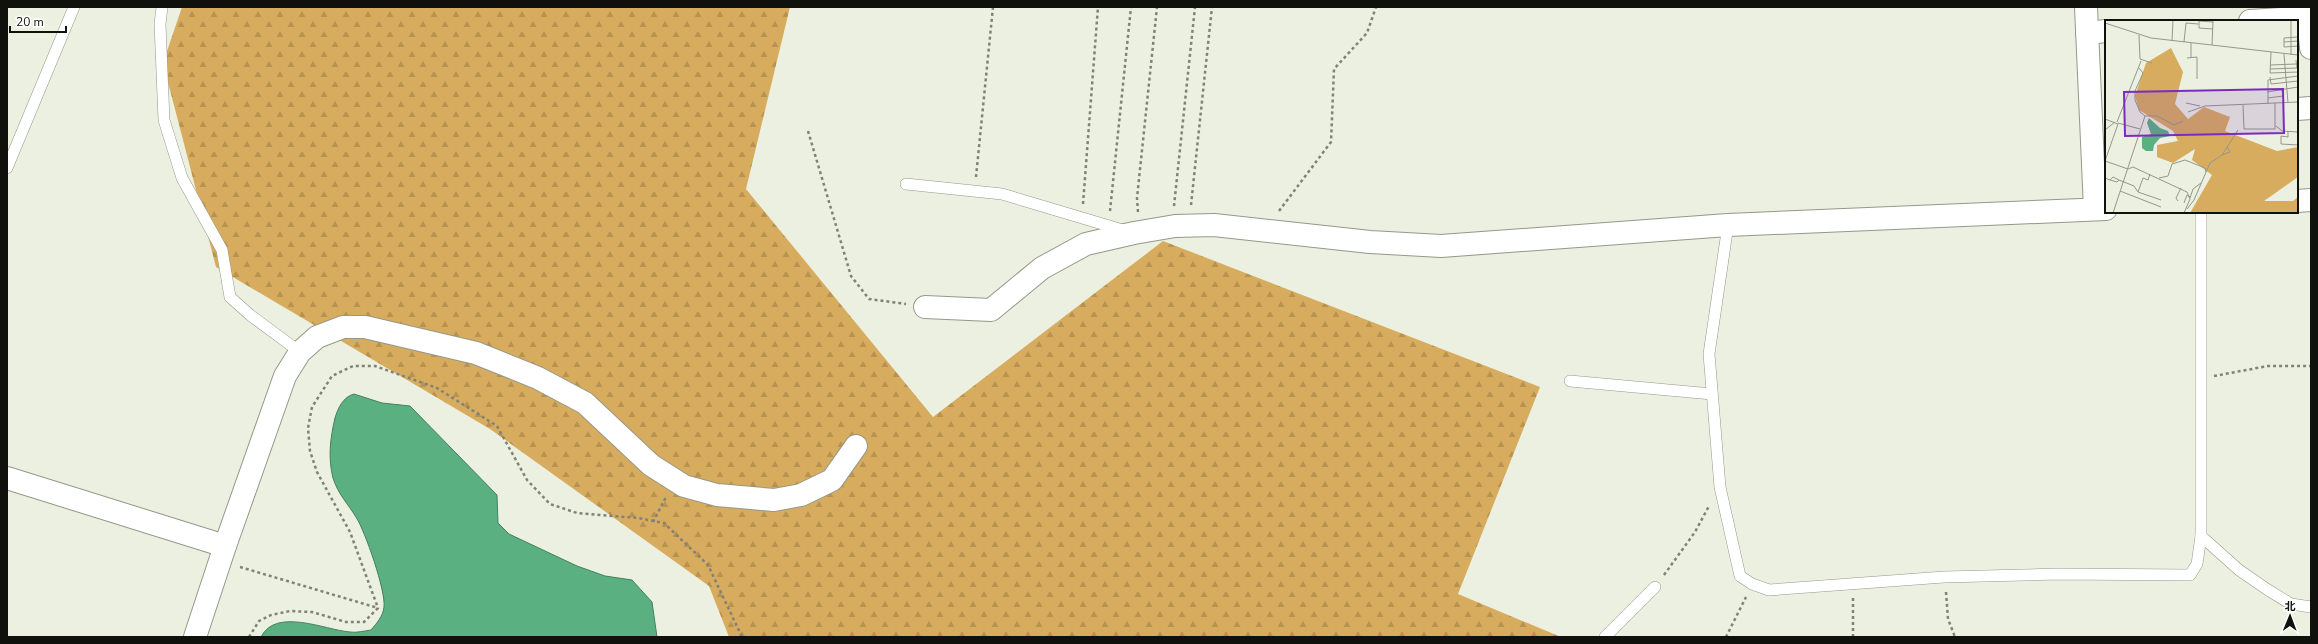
<svg xmlns="http://www.w3.org/2000/svg" width="2318" height="644" font-family="'Nunito Sans','Noto Sans SC',sans-serif">
<style>
.forest{fill:url(#forest-firs)}
.water{fill:#5ab080;stroke:#44805d}
.lines{fill:none;stroke-linecap:round;stroke-linejoin:round}
.service-casing{stroke:#949889;stroke-width:12}
.minor-casing{stroke:#949889;stroke-width:24}
.path{stroke:#808278;stroke-width:2.5;stroke-dasharray:3 3;stroke-linecap:butt}
.service{stroke:#fff;stroke-width:11}
.minor{stroke:#fff;stroke-width:22}
.inset-road{fill:none;stroke:#94978b;stroke-width:1}
.view{fill:#7b2cbf;fill-opacity:0.15;stroke:#7b2cbf;stroke-width:2}
.inset-edge{fill:none;stroke:#10110c;stroke-width:2}
</style>
<defs>
<pattern id="forest-firs" width="22" height="20" patternUnits="userSpaceOnUse"><rect width="22" height="20" fill="#d8ac5e"/><path d="M5 1l3.5 6h-7zM16 11l3.5 6h-7z" fill="#b89350"/></pattern>
</defs>
<rect width="100%" height="100%" fill="#ecf0e0"/>
<path class="forest" d="M182 7H790L746 189 933 417 1163 241 1540 387 1458 594 1561 637H729L709 586 490 429 216 267 163 63Z"/>
<path class="water" d="M354 394 382 403 410 406 497 495 498 523 509 534 577 566 605 576 632 580 652 602 657 637H261C276 607 325 630 350 632 356 633 364 631 371 630 377 623 383 616 384 607 386 591 365 531 356 517 348 504 338 494 333 478 328 458 330 439 335 418 338 408 343 397 354 394Z"/>
<g class="lines">
<defs>
<g id="service">
<path d="M162 7 160 24 164 120 182 178 222 250 230 297 250 315 300 352"/>
<path d="M7 168 74 7"/>
<path d="M906 184 1002 194 1126 231"/>
<path d="M1728 225 1709 354 1720 487 1740 576 1752 584 1769 590 1944 577 2059 574 2190 575 2197 564 2201 536V212"/>
<path d="M1570 381 1712 394"/>
<path d="M2201 536 2239 570 2268 590 2291 604 2311 607"/>
<path d="M1605 637 1655 587"/>
</g>
<g id="minor">
<path d="M2086 7 2095 209"/>
<path d="M2308 17 2311 48"/>
<path d="M2250 21 2311 17"/>
<path d="M2087 33 2106 31"/>
<path d="M2297 109 2311 108"/>
<path d="M2297 201 2311 200"/>
<path d="M925 307 991 310 1042 268 1086 244 1134 233 1175 226 1214 225 1370 242 1441 246 1728 225 2106 209"/>
<path d="M7 478 225 546"/>
<path d="M195 637 225 546 285 376 300 352 317 337 343 327H365L476 353 538 378 585 403 651 465 684 486 717 495 774 500 801 495 832 480 856 446"/>
</g>
</defs>
<use href="#service" class="service-casing"/>
<use href="#minor" class="minor-casing"/>
<g class="path">
<path d="M808 131 851 276 869 299 906 304"/>
<path d="M976 177 993 7"/>
<path d="M1083 204 1098 7"/>
<path d="M1191 205 1212 7"/>
<path d="M1174 206 1195 7"/>
<path d="M1110 211 1131 7"/>
<path d="M1279 211 1331 142 1334 69 1367 33 1376 7"/>
<path d="M1138 212 1137 198 1157 7"/>
<path d="M2214 376 2268 366H2311"/>
<path d="M653 522 666 497"/>
<path d="M240 567 378 608"/>
<path d="M1664 575 1695 532 1709 506"/>
<path d="M1946 592 1948 619 1955 637"/>
<path d="M249 637 259 621 271 615 290 611 312 612 346 622H364L378 608 350 532 317 472 310 451 308 428 312 407 332 376 353 366H375L437 388 497 426 527 480 550 504 577 513 638 518 664 523 708 565 742 637"/>
<path d="M1726 637 1746 597"/>
<path d="M1853 637V597"/>
</g>
<use href="#service" class="service"/>
<use href="#minor" class="minor"/>
</g>
<g transform="translate(2105 20)">
<rect width="193" height="193" fill="#ecf0e0"/>
<path d="M66 28 78 52 70 84 83 99 99 87 125 97 120 111 172 131 193 127V157L159 181H188L193 177V193H85L107 155 87 140 90 129 68 143 52 137V125L73 121 68 111 34 90 30 76 41 43Z" fill="#d8ac5e"/>
<path d="M44 98 55 108 63 111 65 116 55 118 49 125 48 131H41L37 128V117L46 114 42 103Z" fill="#5ab080"/>
<path class="inset-road" d="M186 0V35M0 3 46 18 193 35M108 9 94 8V1L108 2M34 15 35 39 47 43M193 17 179 18V27L193 26M67 21 68 0M79 22 81 3 93 4M179 22 193 21M86 23V38M107 25 108 1M166 32 165 53 193 52M179 34 183 83M82 38 92 37V59M165 45 191 44M34 48 38 53 30 71V80L35 92 40 96M165 49 192 48 191 40M165 57 166 64 193 61M162 72 193 67M163 78 178 76 177 70M81 83 95 86M163 84V60L193 56M138 85 139 109H170V83M83 92 100 86 193 82M0 99 13 104 0 141M12 102 36 41M13 103 35 109M171 106 177 111 193 112M0 110 10 102M183 111V117L176 116V124L193 125M117 135 125 132 122 127M0 141 23 149 28 147 82 172 85 179 79 193M0 158 5 160 12 162 14 160 8 157 5 160M54 158 63 156 67 144 80 140 100 148 101 152M14 160 29 166 33 172 56 180M15 171 56 187M33 172 38 158 43 160 45 154M85 178 88 169 96 163M73 181 71 178 76 168M79 183 82 175 85 177M82 189 89 180 105 143 117 135 133 110M8 193 40 96H52L69 105 78 101"/>
<path class="view" d="M178 69 179 113 20 116 19 72Z"/>
<rect width="193" height="193" class="inset-edge"/>
</g>
<rect width="2318" height="644" fill="none" stroke="#10110c" stroke-width="16"/>
<g transform="translate(2290 616) rotate(1)" stroke="#ffffff" stroke-width="3" paint-order="stroke">
<path d="M0-3L7 15L0 10L-7 15Z" fill="#10110c"/>
<text y="-6" font-size="11" font-weight="bold" text-anchor="middle" fill="#10110c">北</text>
</g>
<path d="M10 26v6h56v-6" fill="none" stroke="#10110c" stroke-width="2"/>
<text x="16" y="26" font-size="12" fill="#10110c" stroke="#ffffff" stroke-width="3" paint-order="stroke">20 m</text>
</svg>
